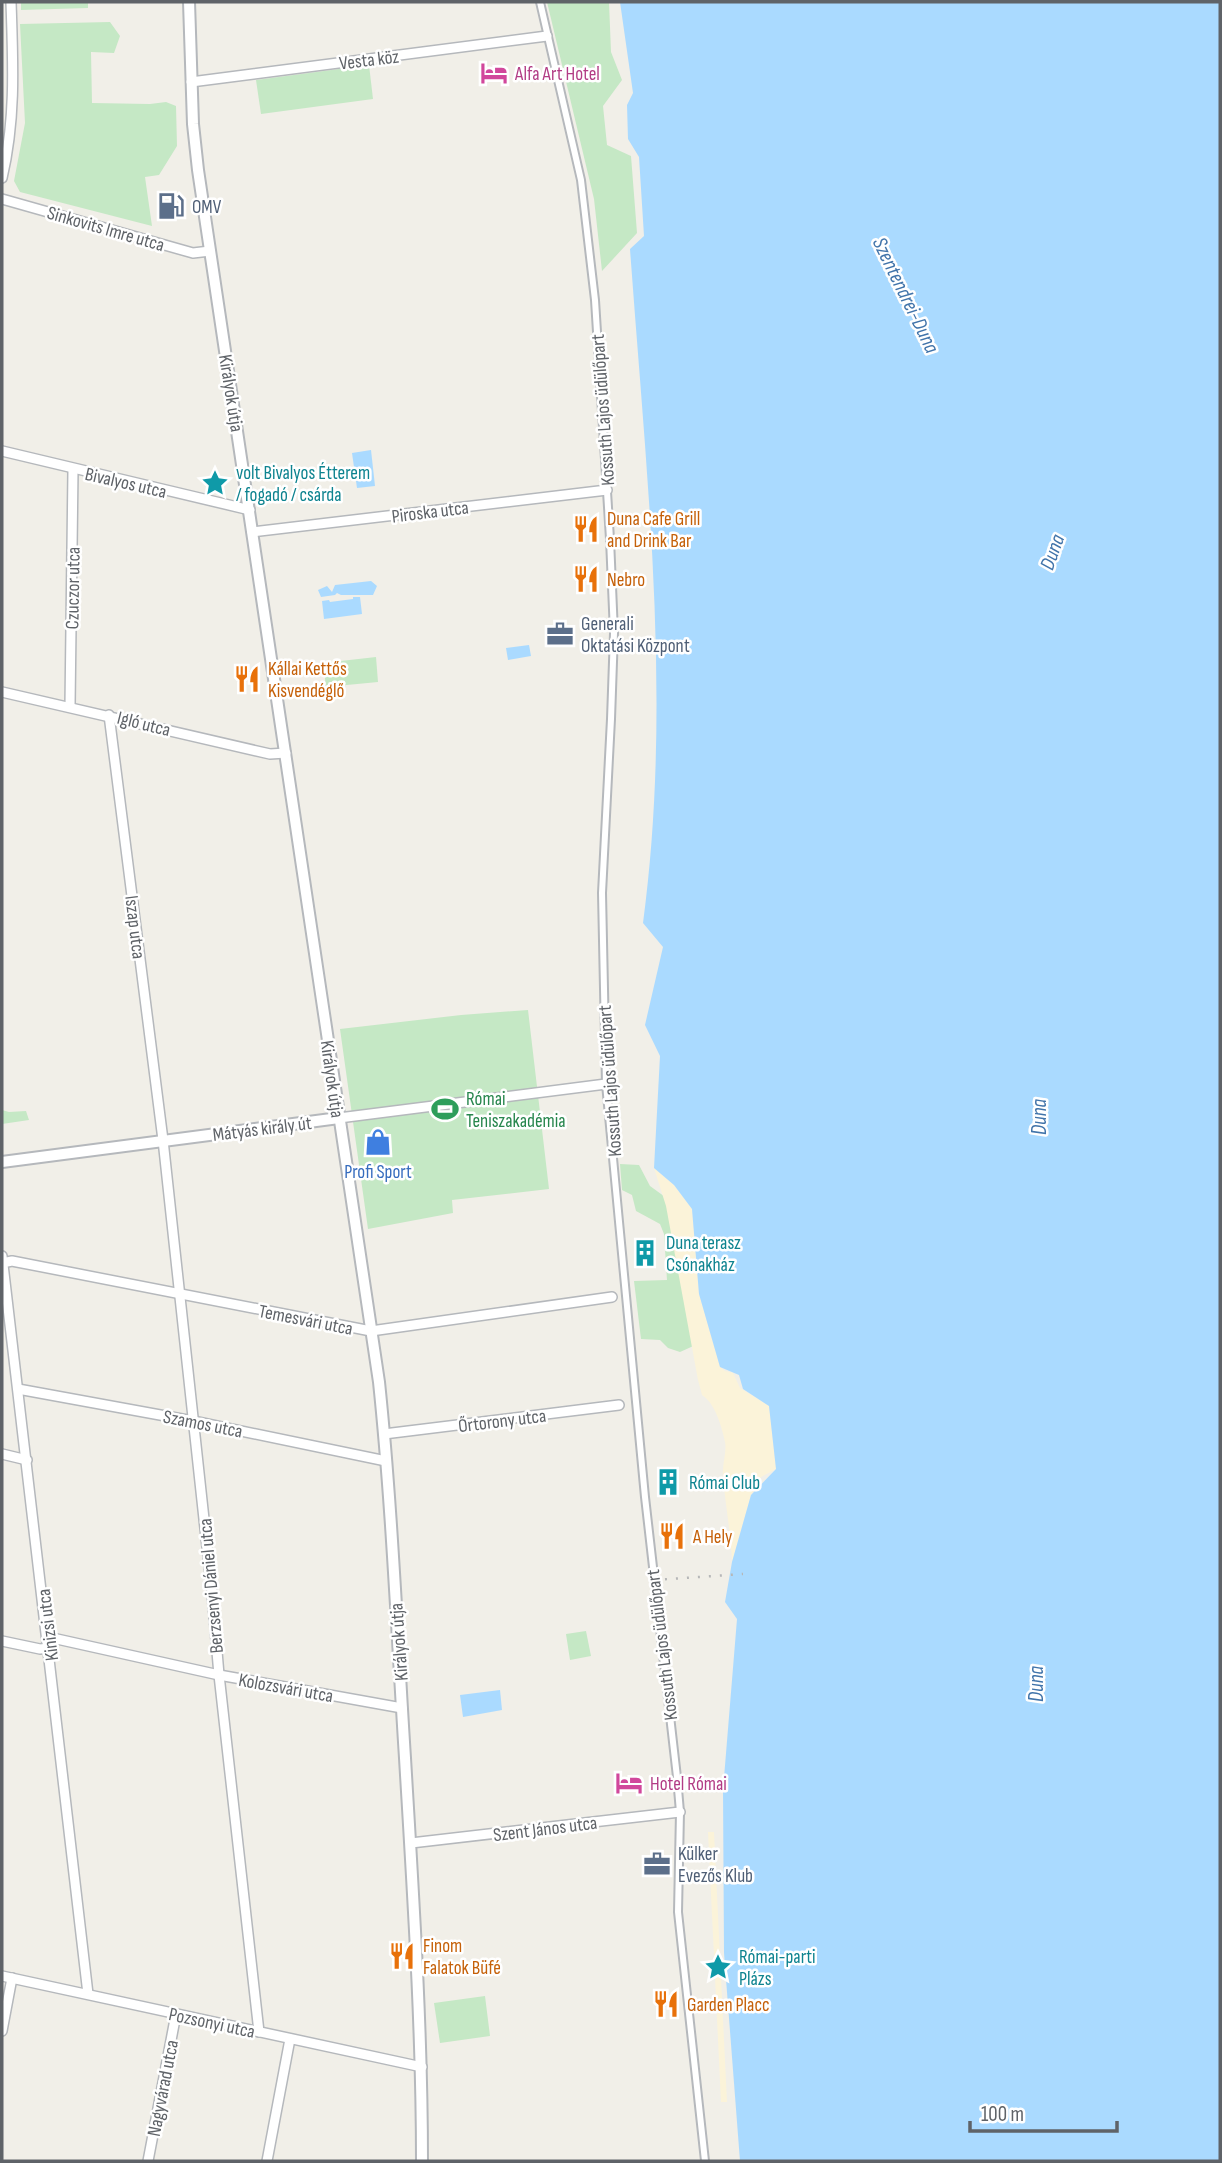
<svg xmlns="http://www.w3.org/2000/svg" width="1222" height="2163" font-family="'Sofia Sans Condensed',sans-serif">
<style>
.green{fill:#c5e8c5}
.sand{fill:#fbf3d9}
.water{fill:#aadaff}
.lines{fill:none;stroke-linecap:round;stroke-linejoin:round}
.pedestrian-casing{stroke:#b5b8bc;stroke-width:10}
.minor-casing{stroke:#b5b8bc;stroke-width:12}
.tertiary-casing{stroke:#b5b8bc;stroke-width:14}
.pedestrian{stroke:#fff;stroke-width:6}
.minor{stroke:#fff;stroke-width:9}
.tertiary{stroke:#fff;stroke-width:10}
.rail{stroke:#b6b7b8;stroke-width:2.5;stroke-dasharray:2 9;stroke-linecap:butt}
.labels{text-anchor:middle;stroke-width:5;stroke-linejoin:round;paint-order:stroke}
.street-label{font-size:19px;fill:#5f6368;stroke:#fff}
.hotel-label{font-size:19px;fill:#b23c85;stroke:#fff;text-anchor:start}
.service-label{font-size:19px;fill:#4e5e75;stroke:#fff;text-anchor:start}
.culture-label{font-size:19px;fill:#0d838f;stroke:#fff;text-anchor:start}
.food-label{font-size:19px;fill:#c56008;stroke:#fff;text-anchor:start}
.leisure-label{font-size:19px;fill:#27864d;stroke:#fff;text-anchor:start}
.shop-label{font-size:19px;fill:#366cbe;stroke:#fff}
.water-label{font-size:21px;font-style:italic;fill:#4174aa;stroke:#fff}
</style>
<rect width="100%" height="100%" fill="#f1efe8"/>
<g class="green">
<path d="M21 2H88V8L21 10Z"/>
<path d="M547 2H609L611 52 622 80 603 106 607 145 631 156 637 233 602 271 594 199Z"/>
<path d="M110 22 120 36 114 53 91 52 92 103 150 104 166 102 176 106 177 146 159 175 145 177 152 226 20 192 14 181 25 123 20 24Z"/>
<path d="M369 65 373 99 261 114 256 80Z"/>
<path d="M376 657 378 682 326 687 323 663Z"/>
<path d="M528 1010 549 1189 452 1200 453 1213 368 1229 340 1029 461 1015Z"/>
<path d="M2 1110 9 1112 26 1111 29 1120 2 1124Z"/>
<path d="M620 1164 639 1165 650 1186 672 1202 700 1343 680 1352 668 1348 660 1340 641 1339 634 1281 667 1280 664 1234 660 1224 636 1211 632 1195 622 1190Z"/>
<path d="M586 1631 591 1656 570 1660 566 1634Z"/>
<path d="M485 1996 490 2036 440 2043 434 2003Z"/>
</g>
<g class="sand">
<path d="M654 1168 674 1185 692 1209 699 1294 720 1367 725 1371 733 1373 740 1388 769 1406 776 1469 761 1477 751 1495 732 1562C731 1533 725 1504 723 1475 722 1464 727 1452 725 1442 722 1427 715 1403 702 1395L698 1380 666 1206Z"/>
<path d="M708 1832H714L727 2102H721Z"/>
</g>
<g class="water">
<path d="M620 2H1220V2161H740L724 1953 723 1790 737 1619 725 1602 732 1562 751 1495 776 1469 769 1406 743 1389 739 1375 720 1367 699 1294 692 1209 674 1185 654 1168 660 1056 645 1025 663 947 643 923C673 700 646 473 630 249L644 236 639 157 628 139 627 105 633 93Z"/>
<path d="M371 450 375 486 357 488 352 453Z"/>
<path d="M371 581 377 586 373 595H341L337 593 335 595 321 597 318 590 327 586 332 592 335 585Z"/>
<path d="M353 597H360L362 614 324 619 322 601 329 600 330 602 353 599Z"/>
<path d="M529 645 531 656 508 660 506 648Z"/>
<path d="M500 1690 502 1710 463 1717 460 1695Z"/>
</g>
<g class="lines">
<defs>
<path id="pedestrian" d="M540 2 581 180 595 300 610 539 614 633 611 719 602 893 606 1084 645 1497 677 1777 680 1812 678 1912 705 2161"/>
<g id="minor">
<path d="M191 82 547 36"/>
<path d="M2 178C16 119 13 62 11 2"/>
<path d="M2 199 193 253 210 251"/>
<path d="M2 451 250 510"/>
<path d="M252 532 607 490"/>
<path d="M2 692 270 754 286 753"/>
<path d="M70 706 73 470"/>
<path d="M109 715 163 1140 212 1593 219 1675 259 2032"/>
<path d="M339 1118 606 1084"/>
<path d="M2 1256 88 1994"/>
<path d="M2 1263 12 1261 371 1331 612 1297"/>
<path d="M18 1389 193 1421 386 1461"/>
<path d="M384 1434 619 1405"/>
<path d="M2 1454 27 1460"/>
<path d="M48 1637 219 1675 402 1708"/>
<path d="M2 1641 40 1649 49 1648"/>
<path d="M411 1843 680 1812"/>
<path d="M2 1976 422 2067"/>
<path d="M2 2031 12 1978"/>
<path d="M148 2161 176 2014"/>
<path d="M267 2161 290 2039"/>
</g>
<g id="tertiary">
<path d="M189 2 193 124 198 170 379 1382C392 1507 397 1633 405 1758 413 1893 422 2027 422 2161"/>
<path d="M2 1162 339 1118"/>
</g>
</defs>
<use href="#pedestrian" class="pedestrian-casing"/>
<use href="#minor" class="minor-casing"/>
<use href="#tertiary" class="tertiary-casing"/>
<use href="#pedestrian" class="pedestrian"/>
<use href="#minor" class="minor"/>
<use href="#tertiary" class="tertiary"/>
<path class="rail" d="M654 1580 743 1574"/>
</g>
<defs>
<symbol id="hotel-bare" viewBox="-9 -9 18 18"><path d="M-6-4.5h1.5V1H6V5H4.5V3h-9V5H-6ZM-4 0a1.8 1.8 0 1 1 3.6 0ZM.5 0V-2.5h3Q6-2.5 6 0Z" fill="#d1479c" stroke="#fff" stroke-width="2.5" paint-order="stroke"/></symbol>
<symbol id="fuel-bare" viewBox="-9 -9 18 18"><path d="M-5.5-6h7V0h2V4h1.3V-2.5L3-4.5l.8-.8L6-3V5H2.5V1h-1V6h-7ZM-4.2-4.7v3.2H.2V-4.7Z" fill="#5c6f8a" stroke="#fff" stroke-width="2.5" paint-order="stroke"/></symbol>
<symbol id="sight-bare" viewBox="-9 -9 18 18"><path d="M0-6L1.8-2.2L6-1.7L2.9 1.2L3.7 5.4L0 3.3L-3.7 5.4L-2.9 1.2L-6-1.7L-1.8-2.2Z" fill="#0f9aa8" stroke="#fff" stroke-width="2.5" paint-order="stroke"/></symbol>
<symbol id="restaurant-bare" viewBox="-9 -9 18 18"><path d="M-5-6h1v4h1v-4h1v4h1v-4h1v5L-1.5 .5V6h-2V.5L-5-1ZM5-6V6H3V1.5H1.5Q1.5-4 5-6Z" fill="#e8710a" stroke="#fff" stroke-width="2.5" paint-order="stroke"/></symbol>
<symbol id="office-bare" viewBox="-9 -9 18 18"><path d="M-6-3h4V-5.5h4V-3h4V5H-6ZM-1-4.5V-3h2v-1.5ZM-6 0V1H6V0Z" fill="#5c6f8a" stroke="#fff" stroke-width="2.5" paint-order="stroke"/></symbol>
<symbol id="stadium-bare" viewBox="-9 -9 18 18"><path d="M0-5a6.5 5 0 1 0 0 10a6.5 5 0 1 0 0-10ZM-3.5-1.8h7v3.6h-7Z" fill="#2e9e5b" stroke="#fff" stroke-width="2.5" paint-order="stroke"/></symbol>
<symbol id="shop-bare" viewBox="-9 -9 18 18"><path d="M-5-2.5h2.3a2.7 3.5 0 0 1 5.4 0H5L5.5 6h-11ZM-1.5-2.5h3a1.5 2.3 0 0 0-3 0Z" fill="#3f7fe0" stroke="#fff" stroke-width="2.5" paint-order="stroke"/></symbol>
<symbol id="building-bare" viewBox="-9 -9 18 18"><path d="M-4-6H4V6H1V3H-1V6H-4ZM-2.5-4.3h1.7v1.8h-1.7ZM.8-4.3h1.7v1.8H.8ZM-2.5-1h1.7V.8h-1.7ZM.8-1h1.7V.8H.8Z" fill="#0f9aa8" stroke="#fff" stroke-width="2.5" paint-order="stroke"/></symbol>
</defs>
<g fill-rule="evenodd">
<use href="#hotel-bare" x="475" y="54" width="38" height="38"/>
<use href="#fuel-bare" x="152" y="187" width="38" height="38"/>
<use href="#sight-bare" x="196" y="464" width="38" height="38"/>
<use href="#restaurant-bare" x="567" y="510" width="38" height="38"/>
<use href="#restaurant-bare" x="567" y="560" width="38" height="38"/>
<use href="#office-bare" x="541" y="615" width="38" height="38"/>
<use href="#restaurant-bare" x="228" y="660" width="38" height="38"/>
<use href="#stadium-bare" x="426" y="1090" width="38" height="38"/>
<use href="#shop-bare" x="359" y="1123" width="38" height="38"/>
<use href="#building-bare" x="626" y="1234" width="38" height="38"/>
<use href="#building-bare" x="649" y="1463" width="38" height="38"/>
<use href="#restaurant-bare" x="653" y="1517" width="38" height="38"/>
<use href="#hotel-bare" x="610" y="1764" width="38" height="38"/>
<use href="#office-bare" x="638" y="1845" width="38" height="38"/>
<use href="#restaurant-bare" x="383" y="1937" width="38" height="38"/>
<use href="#sight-bare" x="699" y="1948" width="38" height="38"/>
<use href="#restaurant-bare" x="647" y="1985" width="38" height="38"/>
</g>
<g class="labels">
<g class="street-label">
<text transform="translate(369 59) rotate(-7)" y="7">Vesta köz</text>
<text transform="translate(106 228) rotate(16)" y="7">Sinkovits Imre utca</text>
<text transform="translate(232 393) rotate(81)" y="7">Királyok útja</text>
<text transform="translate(602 410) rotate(-94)" y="7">Kossuth Lajos üdülőpart</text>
<text transform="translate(126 482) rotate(13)" y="7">Bivalyos utca</text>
<text transform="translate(430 511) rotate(-7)" y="7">Piroska utca</text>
<text transform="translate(72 588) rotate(-89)" y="7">Czuczor utca</text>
<text transform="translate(144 723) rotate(14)" y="7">Igló utca</text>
<text transform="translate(136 927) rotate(83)" y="7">Iszap utca</text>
<text transform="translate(333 1079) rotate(82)" y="7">Királyok útja</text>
<text transform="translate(609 1081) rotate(-94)" y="7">Kossuth Lajos üdülőpart</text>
<text transform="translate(262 1128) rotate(-7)" y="7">Mátyás király út</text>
<text transform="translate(306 1319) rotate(11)" y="7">Temesvári utca</text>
<text transform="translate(502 1420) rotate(-7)" y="7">Őrtorony utca</text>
<text transform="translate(203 1423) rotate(11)" y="7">Szamos utca</text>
<text transform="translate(210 1586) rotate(-95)" y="7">Berzsenyi Dániel utca</text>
<text transform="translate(47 1625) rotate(-97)" y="7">Kinizsi utca</text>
<text transform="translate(398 1642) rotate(-94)" y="7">Királyok útja</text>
<text transform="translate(661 1645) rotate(-97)" y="7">Kossuth Lajos üdülőpart</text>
<text transform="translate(286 1687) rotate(10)" y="7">Kolozsvári utca</text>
<text transform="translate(545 1828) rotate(-7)" y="7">Szent János utca</text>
<text transform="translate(212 2022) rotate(12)" y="7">Pozsonyi utca</text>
<text transform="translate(162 2088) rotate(-79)" y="7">Nagyvárad utca</text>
</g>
<g class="hotel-label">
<text x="515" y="80">Alfa Art Hotel</text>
<text x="650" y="1790">Hotel Római</text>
</g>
<g class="service-label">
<text x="192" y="213">OMV</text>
<text x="581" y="630">Generali<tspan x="581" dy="22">Oktatási Központ</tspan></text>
<text x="678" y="1860">Külker<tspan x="678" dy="22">Evezős Klub</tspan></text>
</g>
<g class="culture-label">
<text x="236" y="479">volt Bivalyos Étterem<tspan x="236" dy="22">/ fogadó / csárda</tspan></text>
<text x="666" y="1249">Duna terasz<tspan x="666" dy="22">Csónakház</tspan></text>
<text x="689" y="1489">Római Club</text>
<text x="739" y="1963">Római-parti<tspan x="739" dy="22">Plázs</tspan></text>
</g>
<g class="food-label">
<text x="607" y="525">Duna Cafe Grill<tspan x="607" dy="22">and Drink Bar</tspan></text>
<text x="607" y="586">Nebro</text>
<text x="268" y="675">Kállai Kettős<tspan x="268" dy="22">Kisvendéglő</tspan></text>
<text x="693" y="1543">A Hely</text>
<text x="423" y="1952">Finom<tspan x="423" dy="22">Falatok Büfé</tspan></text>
<text x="687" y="2011">Garden Placc</text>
</g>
<g class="leisure-label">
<text x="466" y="1105">Római<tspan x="466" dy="22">Teniszakadémia</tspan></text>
</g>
<g class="shop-label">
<text x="378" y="1178">Profi Sport</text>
</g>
<g class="water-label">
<text transform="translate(906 295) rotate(64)" y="7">Szentendrei-Duna</text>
<text transform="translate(1052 552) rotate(-70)" y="7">Duna</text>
<text transform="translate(1039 1117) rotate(-90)" y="7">Duna</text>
<text transform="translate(1036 1684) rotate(-90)" y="7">Duna</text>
</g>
</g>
<rect width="1222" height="2163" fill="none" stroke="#5f6368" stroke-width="7"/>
<path d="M970 2121v10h147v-10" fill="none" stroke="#5f6368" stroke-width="3.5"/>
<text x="981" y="2121" font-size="21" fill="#5f6368" stroke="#ffffff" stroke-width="5" paint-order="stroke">100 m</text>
</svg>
